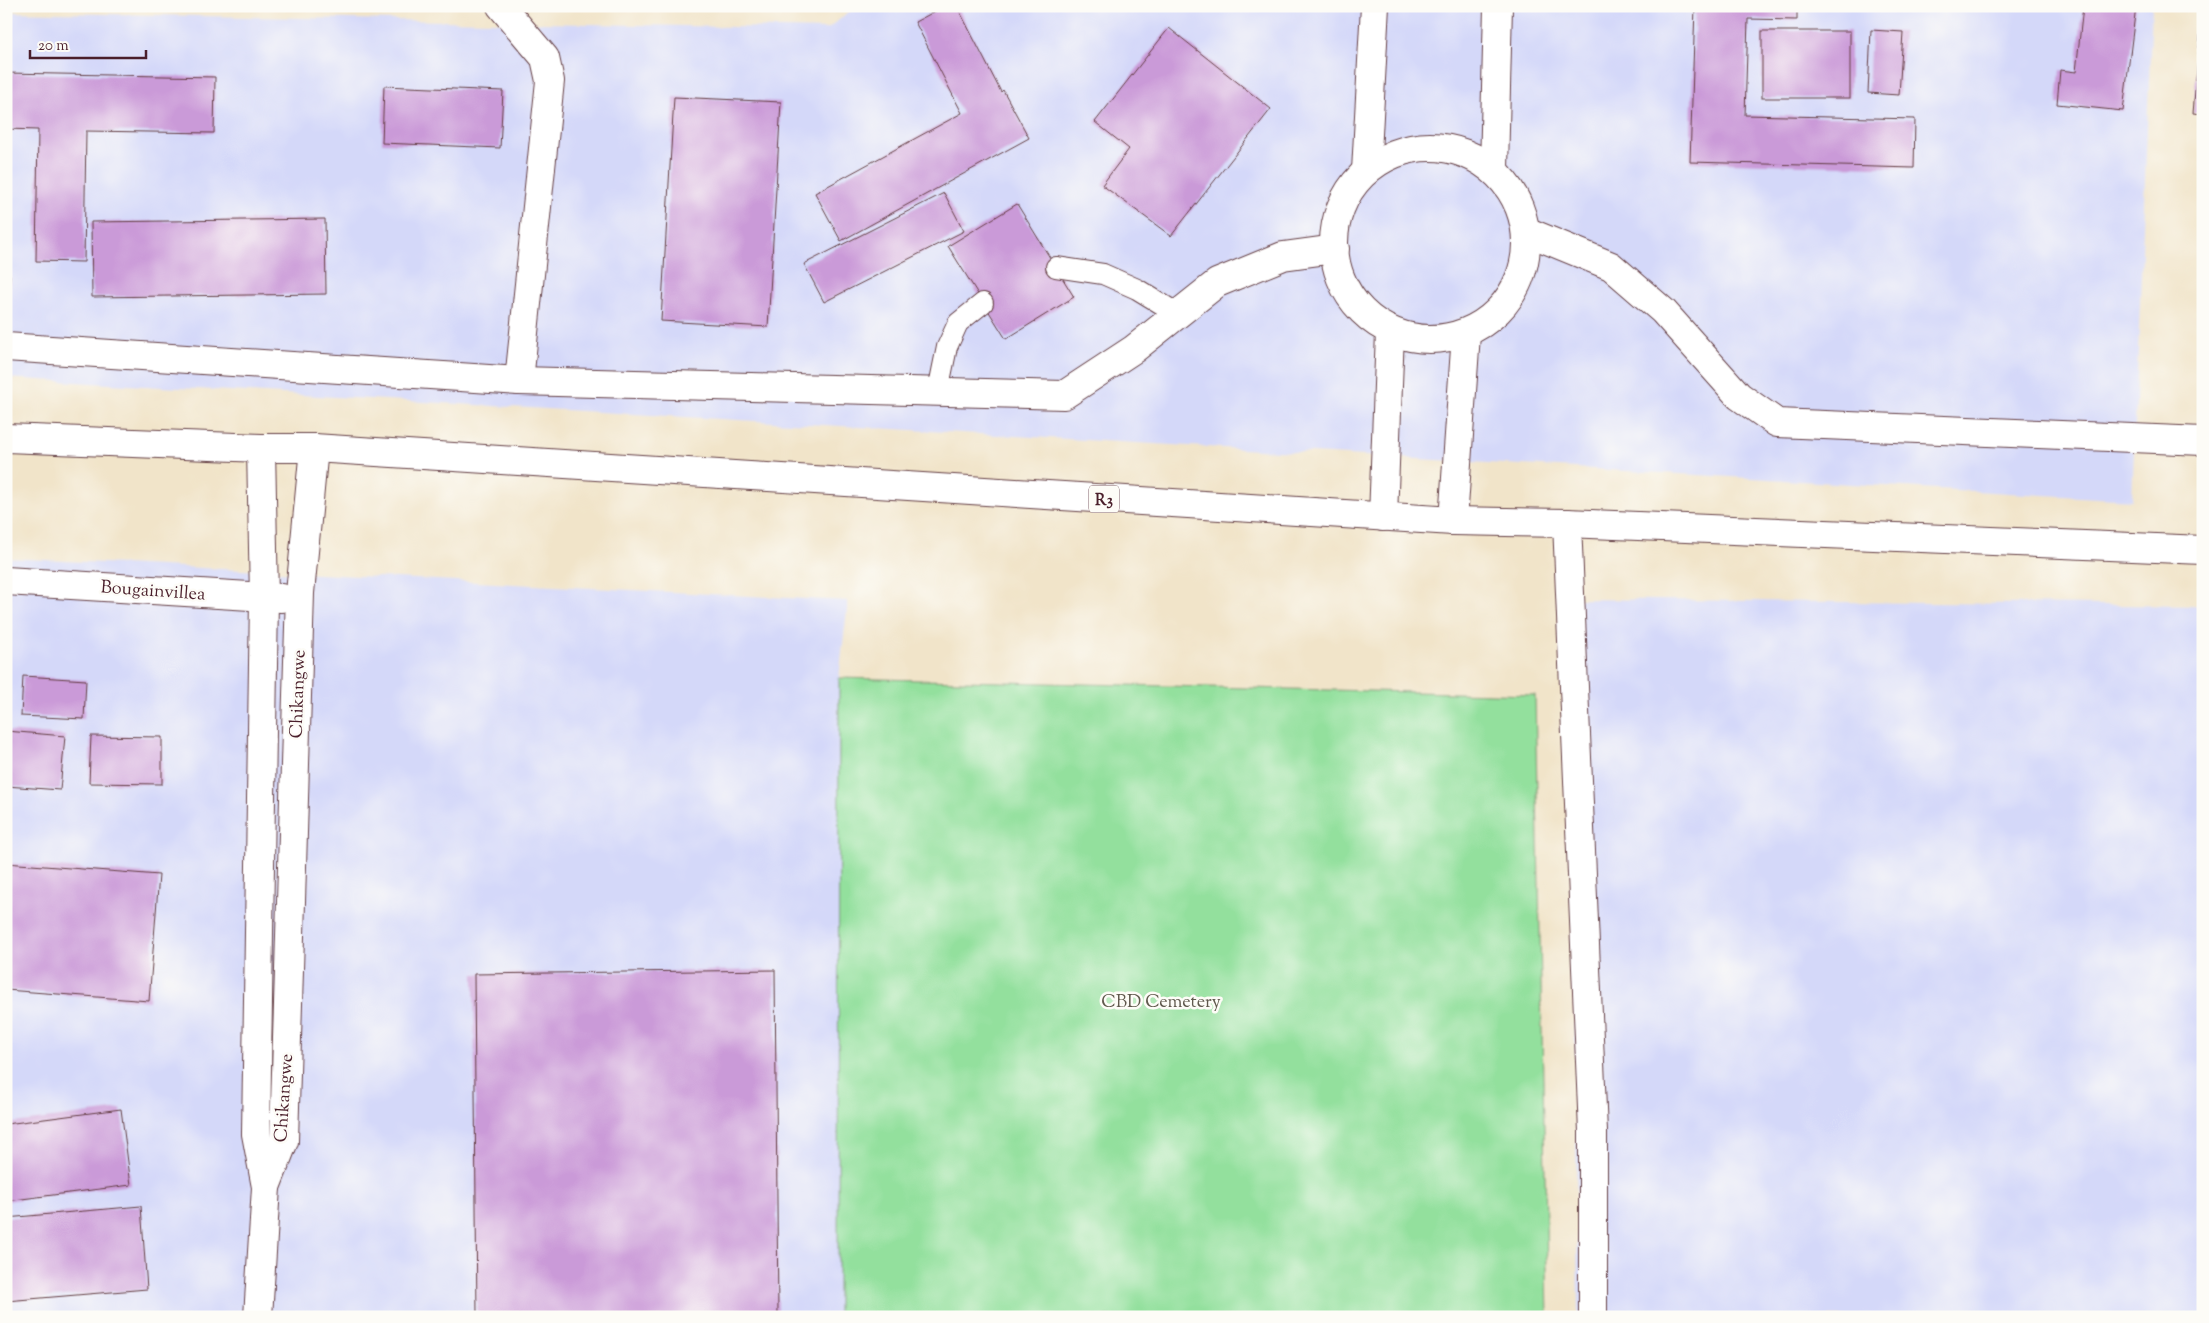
<svg xmlns="http://www.w3.org/2000/svg" width="2209" height="1323" font-family="'Sorts Mill Goudy',serif">
<style>
.built{fill:#d4d8f9}
.green{fill:#93e09d;stroke:#6e8064}
.building{fill:#ca9ad8}
.lines{fill:none;stroke-linecap:round;stroke-linejoin:round}
.service-casing{stroke:#633d43;stroke-width:22}
.minor-casing{stroke:#633d43;stroke-width:30}
.tertiary-casing{stroke:#633d43;stroke-width:30}
.trunk-casing{stroke:#633d43;stroke-width:30}
.service{stroke:#fff;stroke-width:20}
.minor{stroke:#fff;stroke-width:28}
.tertiary{stroke:#fff;stroke-width:28}
.trunk{stroke:#fff;stroke-width:28}
.labels{text-anchor:middle;stroke-width:5;stroke-linejoin:round;paint-order:stroke}
.shield{fill:#fdfcf7;stroke:#806168;stroke-width:1}
.shield-label{font-size:16px;font-weight:bold;fill:#4a1f2b}
.street-label{font-size:18px;fill:#4a1f2b;stroke:#fdfcf7}
.park-label{font-size:18px;fill:#60594d;stroke:#fdfcf7}
</style>
<rect width="100%" height="100%" fill="#fdfcf7"/>
<filter id="ink" filterUnits="userSpaceOnUse"><feTurbulence type="fractalNoise" baseFrequency=".02" numOctaves="2"/><feDisplacementMap in="SourceGraphic" scale="10" xChannelSelector="R" yChannelSelector="G"/><feConvolveMatrix kernelMatrix="1 2 1 2 8 2 1 2 1" color-interpolation-filters="sRGB"/></filter>
<filter id="wash" filterUnits="userSpaceOnUse"><feTurbulence type="fractalNoise" baseFrequency=".0096" numOctaves="4" result="noise"/><feDisplacementMap in="SourceGraphic" scale="20" xChannelSelector="R" yChannelSelector="G"/><feGaussianBlur stdDeviation="1.12" result="paint"/><feColorMatrix in="noise" values="0 0 0 0 0 0 0 0 0 0 0 0 0 0 0 0 0 1.4 0 .05"/><feComposite in="paint" operator="in"/></filter>
<g filter="url(#wash)">
<rect width="100%" height="100%" fill="#f1e4c9"/>
<g class="built">
<path d="M856 6H2152L2132 500 6 378V12L828 29Z"/>
<path d="M6 558 848 601 839 678 838 1317H6Z"/>
<path d="M1570 599 2203 606V1317H1578Z"/>
</g>
<path class="green" d="M839 678 1535 695 1548 1317H838Z"/>
<g id="blocks">
<g class="building">
<path d="M945 6H957L1001 92 1003 90 1029 138 841 241 815 193 962 113 915 22Z"/>
<path d="M1695 6H1797V20L1748 19 1745 115 1915 119 1914 168 1690 162Z"/>
<path d="M2083 6H2136L2123 111 2057 104 2060 70 2076 72Z"/>
<path d="M1169 28 1271 109 1171 236 1102 185 1129 149 1095 122Z"/>
<path d="M1871 30 1903 32 1899 95 1868 93Z"/>
<rect x="1762" y="31" width="88" height="67"/>
<path d="M2200 35H2203V114L2193 113Z"/>
<path d="M6 73 215 77 214 133 86 131 84 262 36 261 38 130 6 129Z"/>
<path d="M384 86 503 91 500 148 382 143Z"/>
<path d="M674 97 781 102 768 327 661 321Z"/>
<path d="M944 193 964 231 824 302 804 264Z"/>
<path d="M1017 204 1074 297 1006 339 948 246Z"/>
<path d="M325 219 326 294 92 297 91 222Z"/>
<path d="M6 275H10L8 306H6Z"/>
<path d="M23 676 86 680 84 719 21 716Z"/>
<path d="M6 731 65 736 60 790 6 786Z"/>
<path d="M91 736 162 737V784L89 783Z"/>
<path d="M6 863 159 875 149 1001 6 990Z"/>
<path d="M775 970 778 1317H477L474 974Z"/>
<path d="M121 1109 131 1185 6 1201V1124Z"/>
<path d="M141 1206 147 1289 6 1301V1218Z"/>
</g>
</g>
</g>
<g filter="url(#ink)">
<use href="#blocks" fill-opacity="0" stroke="#633d43" stroke-width="1"/>
<g class="lines">
<defs>
<g id="service">
<path d="M1056 267 1103 274 1137 289 1178 314"/>
<path d="M938 391 947 347 958 323 983 303"/>
</g>
<g id="minor">
<path d="M501 6 545 58 550 81 519 381"/>
<path d="M1528 232 1611 266 1663 311 1739 396 1777 423 2203 441"/>
<path d="M6 347 519 381 1064 395 1134 349 1217 283 1283 256 1335 249"/>
<path d="M1567 523 1593 1132V1317"/>
<path d="M6 581 281 598"/>
<path d="M266 1187 284 1141 300 593 314 448"/>
<path d="M258 1317 266 1187 256 1134 264 598 261 448"/>
</g>
<g id="tertiary">
<circle cx="1430" cy="243" r="96"/>
<path d="M1494 169 1498 6"/>
<path d="M1366 171 1375 6"/>
<path d="M1383 517 1390 332"/>
<path d="M1453 521 1466 334"/>
</g>
<path id="trunk" d="M6 438 261 448H314L1453 521 1567 523 2203 550"/>
</defs>
<use href="#service" class="service-casing"/>
<use href="#minor" class="minor-casing"/>
<use href="#tertiary" class="tertiary-casing"/>
<use href="#trunk" class="trunk-casing"/>
<use href="#service" class="service"/>
<use href="#minor" class="minor"/>
<use href="#tertiary" class="tertiary"/>
<use href="#trunk" class="trunk"/>
</g>
</g>
<g class="labels">
<rect class="shield" x="1089" y="485.5" width="30" height="27" rx="4"/>
<g class="shield-label">
<text x="1104" y="505">R3</text>
</g>
<g class="street-label">
<text transform="translate(153 590) rotate(4)" y="6">Bougainvillea</text>
<text transform="translate(297 694) rotate(-88)" y="6">Chikangwe</text>
<text transform="translate(283 1098) rotate(-86)" y="6">Chikangwe</text>
</g>
<g class="park-label">
<text x="1161" y="1007">CBD Cemetery</text>
</g>
</g>
<rect width="2209" height="1323" fill="none" stroke="#fdfcf7" stroke-width="25"/>
<path d="M30 50v8h116v-8" fill="none" stroke="#4a1f2b" stroke-width="2.5"/>
<text x="38" y="50" font-size="15" fill="#4a1f2b" stroke="#fdfcf7" stroke-width="4" paint-order="stroke">20 m</text>
</svg>
